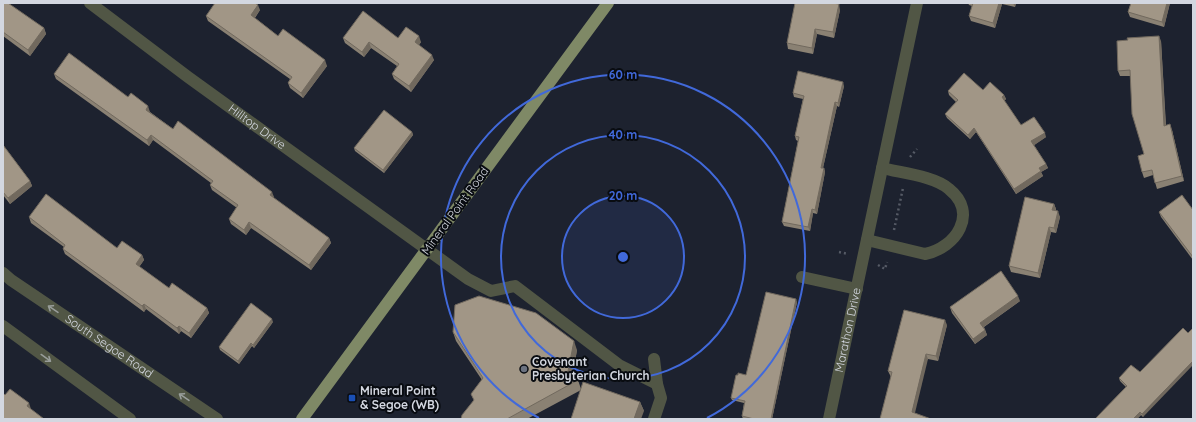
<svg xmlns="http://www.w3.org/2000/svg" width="1196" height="422" font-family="Quicksand,sans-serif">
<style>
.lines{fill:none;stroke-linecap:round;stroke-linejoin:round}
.path{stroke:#565b66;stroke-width:2.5;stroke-dasharray:2 3;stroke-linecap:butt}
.minor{stroke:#515645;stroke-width:12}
.major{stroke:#7f8966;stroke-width:12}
.wall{fill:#8a8173}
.shaded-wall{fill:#71695e}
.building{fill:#a19686;stroke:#71695e}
.oneway{stroke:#989d9a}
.ring{fill:none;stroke:#4169da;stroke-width:2}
.worship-dot{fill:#6b7280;stroke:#090c11;stroke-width:1.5}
.transit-dot{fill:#1a4fb4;stroke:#090c11;stroke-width:1.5}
.labels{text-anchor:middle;stroke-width:4;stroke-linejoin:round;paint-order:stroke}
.street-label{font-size:12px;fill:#d3d7e0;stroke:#090c11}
.poi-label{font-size:12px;font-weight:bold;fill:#d3d7e0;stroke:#090c11;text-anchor:start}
.centre{fill:#4169da;stroke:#090c11;stroke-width:2}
.ring-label{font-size:12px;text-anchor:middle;font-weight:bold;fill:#4169da;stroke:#090c11;stroke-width:4;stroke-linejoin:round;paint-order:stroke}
</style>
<rect width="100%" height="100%" fill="#1d222f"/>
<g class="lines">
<g class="path">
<path d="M910 157 917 149"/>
<path d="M894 230 903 188"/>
<path d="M839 252 848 254"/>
<path d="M878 265 885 269 887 262"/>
</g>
<g class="minor">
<path id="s1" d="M90 3 188 77 468 279 491 291 515 286 619 365 657 384"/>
<path d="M867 240 925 254C956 248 979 213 949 189 934 176 901 173 882 168"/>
<path id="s2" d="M3 273 11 280 217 419"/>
<path d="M802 277 857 289"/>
<path d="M3 326 130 419"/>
<path d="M654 419 661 398 657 384 654 359"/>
<path id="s3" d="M829 419 917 3"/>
</g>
<path class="major" d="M302 419 608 3"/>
</g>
<g class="wall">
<path d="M3 3 44 28 46 34 30 56 3 36Z"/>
<path d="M968 3H1016L1015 7 1002 4 995 28 971 21 969 16 972 6 969 5Z"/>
<path d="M1170 3 1164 27 1130 17 1128 12Z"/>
<path d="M260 10 255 18 278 36 327 66 303 98 290 88 288 83 290 79 208 21 206 16Z"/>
<path d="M840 10 834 38 817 34 813 54 788 49 787 43Z"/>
<path d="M343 38H398L421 42 419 45 434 60 411 92 394 79 392 74 397 66 371 48 364 57 345 43Z"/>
<path d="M1161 41 1166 125 1172 130 1184 181 1157 189 1153 175 1144 178 1142 172 1144 154 1130 76H1120L1118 71Z"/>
<path d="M54 74 128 97 150 112 173 129 274 197 273 198 329 238 331 243 311 270 251 228 246 235 231 224 229 219 237 208 212 190 210 185 211 183 153 140 149 146 56 79Z"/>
<path d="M844 86 839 107 837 106 823 168H824L825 172 817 214 813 213 810 231 784 226 782 222 798 141 796 140 795 136 803 99 794 97 793 93Z"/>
<path d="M983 90 1004 95 1006 99 1004 101 1021 125 1046 137 1034 145 1046 164 1048 168 1041 172 1043 176 1016 194 976 132 970 139 947 118 945 114 956 102 949 95 948 91Z"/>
<path d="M412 132 413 135 384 173 355 151 354 148Z"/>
<path d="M3 145 30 181 32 186 10 204 3 195Z"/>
<path d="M1054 204 1056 209V211L1060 217 1056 233 1051 232 1040 278 1011 272 1009 266Z"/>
<path d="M1193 210V260L1161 217 1159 212Z"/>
<path d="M29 217 117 248 142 255 144 260 139 267 169 288 207 308 209 313 191 338 181 331 179 334 146 309 144 312 65 254 63 249 64 247 31 223Z"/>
<path d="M1020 301 984 327 987 335 975 344 952 313 950 307Z"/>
<path d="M797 302 772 419H743L742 416 744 403 732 400 731 398 738 375H746Z"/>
<path d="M273 322 254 348 252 346 239 364 220 350 219 347Z"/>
<path d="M947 325 938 361 928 359 880 419 891 377 888 371Z"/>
<path d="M453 332 577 350 572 378 578 380 581 389 640 402 644 411 581 390 527 419H461L474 400 471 394 482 380 456 341Z"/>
<path d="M1188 333 1143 417 1141 415 1137 419H1095L1126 387 1120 381 1119 378 1140 372Z"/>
</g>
<g class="shaded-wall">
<path d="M999 3H1002V4L995 28 993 23Z"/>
<path d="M1013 3H1016L1015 7Z"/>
<path d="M1167 3H1170L1164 27 1162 22Z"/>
<path d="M839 4 840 10 834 38 833 32Z"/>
<path d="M258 5 260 10 253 20 251 15Z"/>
<path d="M44 28 46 34 30 56 28 50Z"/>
<path d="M815 29 817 34 813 54 812 48Z"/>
<path d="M419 36 421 42 417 48 415 42Z"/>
<path d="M1159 36 1161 41 1166 131 1164 126Z"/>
<path d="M369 42 371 48 364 57 362 52Z"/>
<path d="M432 55 434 60 411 92 409 86Z"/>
<path d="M325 60 327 66 303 98 301 93Z"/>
<path d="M843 82 844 86 839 107 838 103Z"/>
<path d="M1004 95 1006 99 1003 102 1002 97Z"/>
<path d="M835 102 837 106 822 172 821 168Z"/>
<path d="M148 106 150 112 148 115 146 110Z"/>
<path d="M1170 124 1172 130 1184 181 1182 176Z"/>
<path d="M974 128 976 132 970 139 968 135Z"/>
<path d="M412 132 413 135 384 173 383 170Z"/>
<path d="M1045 133 1046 137 1033 146 1031 141Z"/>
<path d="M151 135 153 140 149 146 147 140Z"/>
<path d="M1046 164 1048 168 1041 172 1043 176 1016 194 1014 189 1039 168Z"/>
<path d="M824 168 825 172 817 214 815 210Z"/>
<path d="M30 181 32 186 10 204 8 198Z"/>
<path d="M272 192 274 197 271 200 270 195Z"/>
<path d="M1054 204 1056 209 1054 215 1052 210Z"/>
<path d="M812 209 813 213 810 231 808 227Z"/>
<path d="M1058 211 1060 217 1056 233 1054 228Z"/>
<path d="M249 222 251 228 246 235 244 230Z"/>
<path d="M1049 227 1051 232 1040 278 1038 273Z"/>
<path d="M329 238 331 243 311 270 309 265Z"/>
<path d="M142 255 144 260 137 270 136 264Z"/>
<path d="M1018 296 1020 301 982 328 980 323Z"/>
<path d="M796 299 797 302 772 419H771Z"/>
<path d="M144 304 146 309 144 312 142 306Z"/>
<path d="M207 308 209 313 191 338 189 333Z"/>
<path d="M272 319 273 322 254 348 253 345Z"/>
<path d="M945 320 947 325 938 361 936 356Z"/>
<path d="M179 326 181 331 179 334 177 328Z"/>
<path d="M985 330 987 335 975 344 973 339Z"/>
<path d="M574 341 577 350 571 384 567 376Z"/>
<path d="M251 343 252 346 239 364 238 361Z"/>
<path d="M926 354 928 359 914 417 912 412Z"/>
<path d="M1193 361V365L1143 417 1142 414Z"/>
<path d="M640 402 644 411 641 419H634Z"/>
<path d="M29 403 31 409 29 411 27 406Z"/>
<path d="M1140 412 1141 415 1137 419H1133Z"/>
</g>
<g class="building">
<path d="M3 3H8L44 28 28 50 3 32Z"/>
<path d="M215 3H255L258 5 251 15 278 36 283 29 325 60 301 93 288 83 292 77 206 16Z"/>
<path d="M795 3H832L839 4 833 32 815 29 812 48 787 43Z"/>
<path d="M973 3H999L993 23 969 16Z"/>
<path d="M1131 3H1167L1162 22 1128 12Z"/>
<path d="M363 11 398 38 406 27 419 36 415 42 432 55 409 86 392 74 399 64 369 42 362 52 343 38Z"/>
<path d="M1159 36 1164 126 1170 124 1182 176 1155 183 1152 170 1142 172 1138 156 1144 154 1132 114 1130 70 1118 71 1117 41 1128 40 1127 38Z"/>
<path d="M69 53 128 97 131 93 148 106 146 110 173 129 178 121 272 192 270 195 329 238 309 265 249 222 244 230 229 219 238 205 210 185 213 181 151 135 147 140 54 74Z"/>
<path d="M798 71 843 82 838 103 835 102 821 168H824L815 210 812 209 808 227 782 222 799 137 795 136 804 96 793 93Z"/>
<path d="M964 73 983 90 990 82 1004 95 1002 97 1021 125 1034 117 1045 133 1031 141 1046 164 1039 168 1041 171 1014 189 974 128 968 135 945 114 958 100 948 91Z"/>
<path d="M384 110 412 132 383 170 354 148Z"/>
<path d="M3 145 30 181 8 198 3 192Z"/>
<path d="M46 194 117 248 122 241 142 255 136 264 169 288 172 283 207 308 189 333 179 326 177 328 144 304 142 306 63 249 65 245 29 217Z"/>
<path d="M1182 195 1193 210V257L1159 212Z"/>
<path d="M1025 197 1054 204 1052 210 1058 211 1054 228 1049 227 1038 273 1009 266Z"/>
<path d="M1001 271 1018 296 980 323 985 330 973 339 950 307Z"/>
<path d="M766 292 796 299 771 419H754L742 416 745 401 731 398 736 375H738V373L746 375Z"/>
<path d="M479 296 536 313 574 341 567 376 578 380 507 419H461L462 415 474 400 471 394 483 378 453 332 455 305Z"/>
<path d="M251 303 272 319 253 345 251 343 238 361 219 347Z"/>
<path d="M904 310 945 320 936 356 926 354 912 412 931 419H880L892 372 888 371Z"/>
<path d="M1183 328 1188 333 1193 328V361L1142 414 1140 412 1133 419H1095L1127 386 1119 378 1131 365 1140 372Z"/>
<path d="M583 382 640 402 634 419H571Z"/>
<path d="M10 389 29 403 27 406 44 419H3V393L5 395Z"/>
</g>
<defs><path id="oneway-shaft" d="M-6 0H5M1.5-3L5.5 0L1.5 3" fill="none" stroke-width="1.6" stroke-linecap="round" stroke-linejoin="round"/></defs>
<g class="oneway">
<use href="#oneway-shaft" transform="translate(53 309) rotate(-146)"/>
<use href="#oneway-shaft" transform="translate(46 358) rotate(36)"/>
<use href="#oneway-shaft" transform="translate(184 397) rotate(-146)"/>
</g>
<circle cx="623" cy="257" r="61" fill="#4169da" fill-opacity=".12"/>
<g class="ring">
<circle cx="623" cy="257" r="61"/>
<circle cx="623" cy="257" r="122"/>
<path d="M539 418A182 182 0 1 1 707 418"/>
</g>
<circle class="worship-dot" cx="524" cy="369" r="4"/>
<rect class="transit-dot" x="348" y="394" width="8" height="8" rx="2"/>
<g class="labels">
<g class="street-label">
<text dy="4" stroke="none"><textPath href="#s1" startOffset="208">Hilltop Drive</textPath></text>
<text transform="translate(455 211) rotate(-54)" y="4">Mineral Point Road</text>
<text dy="4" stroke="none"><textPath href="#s3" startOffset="91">Marathon Drive</textPath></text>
<text dy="4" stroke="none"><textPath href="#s2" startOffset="129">South Segoe Road</textPath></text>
</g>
<g class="poi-label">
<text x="532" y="366">Covenant<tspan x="532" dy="14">Presbyterian Church</tspan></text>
<text x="360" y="395">Mineral Point<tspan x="360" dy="14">&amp; Segoe (WB)</tspan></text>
</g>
</g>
<circle cx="623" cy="257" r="6" class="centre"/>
<g class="ring-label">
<text x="623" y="79">60 m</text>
<text x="623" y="139">40 m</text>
<text x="623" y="200">20 m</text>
</g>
<rect width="1196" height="422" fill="none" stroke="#d3d7e0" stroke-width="8"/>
</svg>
